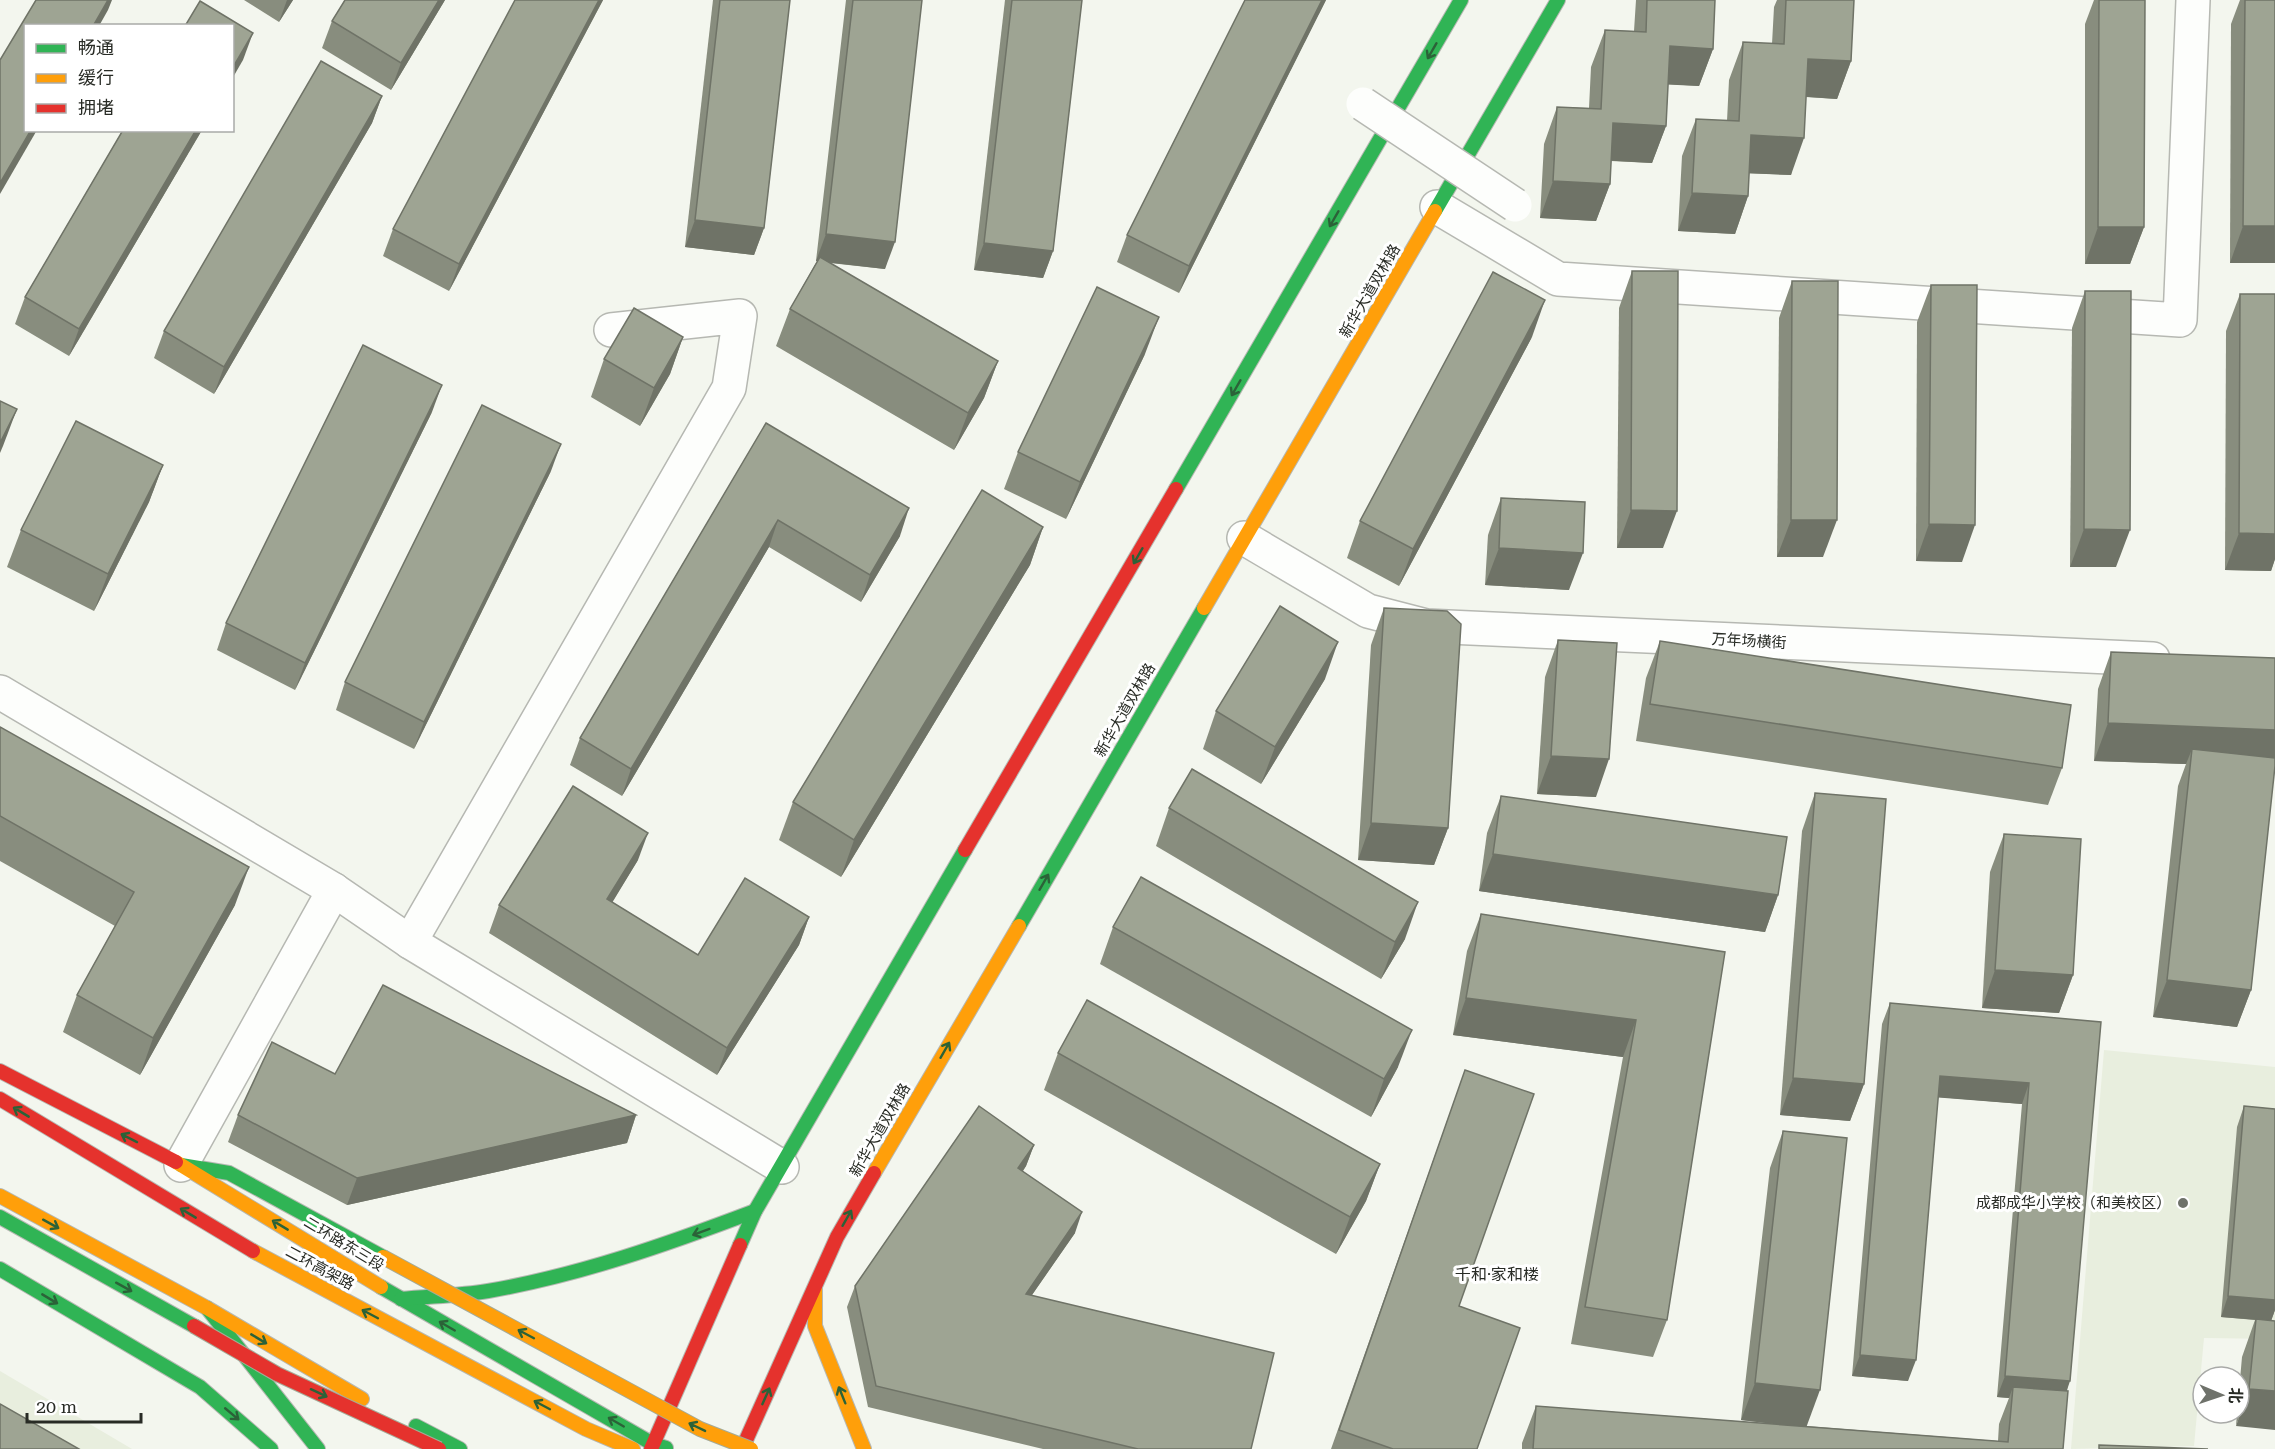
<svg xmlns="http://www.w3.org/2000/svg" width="2275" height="1449" font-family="'Roboto Serif','Noto Sans SC',serif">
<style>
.built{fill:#e8eede}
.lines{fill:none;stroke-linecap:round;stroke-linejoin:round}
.street-casing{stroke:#b6b8b2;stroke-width:36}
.fast-casing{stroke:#b6b8b2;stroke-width:16}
.slow-casing{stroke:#b6b8b2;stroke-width:16}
.jam-casing{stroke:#b6b8b2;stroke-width:16}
.street{stroke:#fdfefc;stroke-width:33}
.fast{stroke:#30b455;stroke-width:14}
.slow{stroke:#ff9f0a;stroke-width:14}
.jam{stroke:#e5322d;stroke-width:14}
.street-bridge-casing{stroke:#b6b8b2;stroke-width:36;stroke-linecap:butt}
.slow-bridge-casing{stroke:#a5ab98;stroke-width:16;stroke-linecap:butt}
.jam-bridge-casing{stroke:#a5ab98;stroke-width:16;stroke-linecap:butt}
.street-bridge{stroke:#fdfefc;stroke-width:33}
.slow-bridge{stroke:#ff9f0a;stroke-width:14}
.jam-bridge{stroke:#e5322d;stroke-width:14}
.wall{fill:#888d7e}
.shaded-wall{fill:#6f7367}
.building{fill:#9ea493;stroke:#6f7367;stroke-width:1.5}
.oneway{stroke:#2b6238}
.poi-dot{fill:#6f726b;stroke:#fff;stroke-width:2}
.labels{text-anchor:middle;stroke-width:6;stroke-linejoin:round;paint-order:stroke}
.street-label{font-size:15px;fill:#282b25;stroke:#fff}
.poi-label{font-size:15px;fill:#282b25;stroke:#fff;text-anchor:end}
.neighbourhood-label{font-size:16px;fill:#282b25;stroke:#fff}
</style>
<rect width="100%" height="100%" fill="#f3f6ee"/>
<g class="built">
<path d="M2104 1050 2275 1067V1339L2204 1338 2194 1446 2071 1449Z"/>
<path d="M0 1371 132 1449H0Z"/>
</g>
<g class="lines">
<defs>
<g id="street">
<path d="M1437 207 1558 279 2180 320 2193 0"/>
<path d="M1244 538 1368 611 1426 626 2153 659"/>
<path d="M0 692 334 890 410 942 782 1167"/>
<path d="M410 942 729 388 740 316 611 330"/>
<path d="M181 1165 334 890"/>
</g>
<g id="fast">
<path d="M1435 211 1558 0"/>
<path d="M1176 489 1461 0"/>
<path d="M1019 926 1204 608"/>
<path d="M181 1165 229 1173 383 1257"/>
<path d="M0 1217 194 1326"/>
<path d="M740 1245 755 1211 965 850"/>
<path d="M0 1269 200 1387 271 1449"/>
<path d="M381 1287 653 1444 666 1448"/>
<path d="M401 1299C430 1296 459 1296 488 1291 580 1275 668 1244 755 1211"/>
<path d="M207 1308 318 1449"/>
<path d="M416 1426 460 1449"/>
</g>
<g id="slow">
<path d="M1204 608 1435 211"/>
<path d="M176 1162 381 1287"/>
<path d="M874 1173 1019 926"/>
<path d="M0 1196 207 1308 362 1399"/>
<path d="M253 1251 586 1429 633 1449"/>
<path d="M815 1289V1326L864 1449"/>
</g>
<g id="jam">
<path d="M965 850 1176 489"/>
<path d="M0 1071 176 1162"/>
<path d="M0 1099 253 1251"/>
<path d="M651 1449 740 1245"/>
<path d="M742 1449 837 1237 874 1173"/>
</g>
</defs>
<use href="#street" class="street-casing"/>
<use href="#fast" class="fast-casing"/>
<use href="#slow" class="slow-casing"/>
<use href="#jam" class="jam-casing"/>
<use href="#street" class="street"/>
<use href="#fast" class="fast"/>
<use href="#slow" class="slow"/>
<use href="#jam" class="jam"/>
<defs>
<path id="street-bridge" d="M1363 104 1515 205"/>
<path id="slow-bridge" d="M383 1257 700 1429 751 1449"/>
<path id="jam-bridge" d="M194 1326 277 1374 439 1449"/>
</defs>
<use href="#street-bridge" class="street-bridge-casing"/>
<use href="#slow-bridge" class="slow-bridge-casing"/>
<use href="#jam-bridge" class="jam-bridge-casing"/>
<use href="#street-bridge" class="street-bridge"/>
<use href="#slow-bridge" class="slow-bridge"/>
<use href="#jam-bridge" class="jam-bridge"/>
</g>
<g class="wall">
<path d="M244 0H293L279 22Z"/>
<path d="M345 0H445L391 90 322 48 332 21Z"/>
<path d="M515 0H603L449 291 383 256 393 229Z"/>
<path d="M713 0H790L764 228 754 255 685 247Z"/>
<path d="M846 0H922L885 269 830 263 998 361 984 398 954 450 776 346 790 309 817 261H816Z"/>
<path d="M1005 0H1082L1053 251 1043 278 974 270Z"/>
<path d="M1245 0H1326L1179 293 1117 262 1127 235Z"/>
<path d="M1636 0H1715L1713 49 1699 86 1668 84 1666 126 1652 163 1611 161 1610 184 1596 221 1540 218 1544 144 1557 107 1589 108 1591 67 1605 30 1634 31Z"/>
<path d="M1777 0H1854L1851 61 1837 99 1806 97 1791 175 1749 173 1748 196 1735 234 1678 231 1682 156 1696 119 1727 121 1729 80 1743 42 1772 44 1774 7Z"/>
<path d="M2094 0H2145L2144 227 2130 264H2085V24Z"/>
<path d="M2240 0H2275V263H2230L2231 24Z"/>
<path d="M382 96 372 123 214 394 154 358 164 331Z"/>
<path d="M123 130H202L69 356 15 324 25 297Z"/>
<path d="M1632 271 1663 548H1617L1619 308Z"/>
<path d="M1792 281 1823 557H1777L1779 318Z"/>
<path d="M1931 285 1962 562 1916 561 1917 322Z"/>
<path d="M2085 291 2116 567H2070L2072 328Z"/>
<path d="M2240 294H2275V559L2271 571 2225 570 2226 331Z"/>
<path d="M683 337 670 374 640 426 591 397 604 359Z"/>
<path d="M1532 337 1399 586 1347 558 1360 521Z"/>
<path d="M1145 354 1066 519 1004 489 1018 452Z"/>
<path d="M432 412 295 690 217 650 226 623Z"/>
<path d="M766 423 900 536 861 602 769 547 622 796 570 765 580 738Z"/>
<path d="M163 465 149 502 94 611 7 567 21 530Z"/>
<path d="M551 471 414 749 336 710 345 682Z"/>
<path d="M1501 498 1569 590 1485 585 1488 535Z"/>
<path d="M1043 527 1030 565 841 877 779 840 793 802Z"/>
<path d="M1384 608 1448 828 1434 865 1358 860 1371 645Z"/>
<path d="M1558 640 1596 797 1537 794 1545 677Z"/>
<path d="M1660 641 2062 768 2048 805 1636 741 1646 678Z"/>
<path d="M2111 652 2275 658 2251 990 2237 1027 2153 1017 2178 786 2186 764 2094 761 2098 689Z"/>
<path d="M1325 679 1261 784 1203 749 1216 711Z"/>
<path d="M0 727 235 905 140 1075 63 1032 77 995 115 926 0 861Z"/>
<path d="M1815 793 1864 1084 1850 1121 1780 1115 1802 831Z"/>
<path d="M1501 796 1778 895 1765 932 1479 891 1487 833Z"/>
<path d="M1169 808 1405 939 1381 979 1156 846Z"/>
<path d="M2004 834 2073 975 2059 1013 1982 1008 1990 872Z"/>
<path d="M638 860 612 902 698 955 809 917 799 945 717 1075 489 933 499 905Z"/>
<path d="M1481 914 1725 952 1667 1320 1653 1357 1571 1344 1623 1057 1453 1035 1467 951Z"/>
<path d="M1113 927 1398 1067 1371 1117 1100 964Z"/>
<path d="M1890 1003 2101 1022 2067 1391 2063 1449H1522V1443L1536 1406 1775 1424 1741 1420 1770 1168 1783 1131 1806 1426 1998 1441 1999 1424 2009 1398 1997 1397 2022 1104 1938 1097 1908 1381 1852 1376 1882 1024Z"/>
<path d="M1058 1053 1380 1164 1366 1201 1336 1254 1044 1090Z"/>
<path d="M335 1074 636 1115 627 1143 347 1205 228 1142 238 1115Z"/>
<path d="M2244 1106 2275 1109V1310L2271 1321H2275L2236 1426 2237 1413H2239V1391L2242 1357 2255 1320 2221 1317 2237 1127Z"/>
<path d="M1452 1107 1459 1306 1477 1449H1331Z"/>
<path d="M1034 1145 1026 1166 1023 1171 1075 1233 1032 1295 1251 1449H1043L868 1407 847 1307 855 1286Z"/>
</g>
<g class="shaded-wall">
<path d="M108 0H112L108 10 99 26H93Z"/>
<path d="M287 0H293L279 22Z"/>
<path d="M439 0H445L391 90 401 63Z"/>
<path d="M599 0H603L449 291 459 264Z"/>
<path d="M1322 0H1326L1179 293 1189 266Z"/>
<path d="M253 33 243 60 232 79V69Z"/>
<path d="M1670 46 1713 49 1699 86 1656 84Z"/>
<path d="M1808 59 1851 61 1837 99 1795 96Z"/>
<path d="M382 96 372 123 214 394 224 367Z"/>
<path d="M1613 123 1666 126 1652 163 1599 160Z"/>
<path d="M31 130H37L0 194V183Z"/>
<path d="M196 130H202L69 356 79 329Z"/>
<path d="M1751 135 1804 138 1791 175 1738 173Z"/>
<path d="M1553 181 1610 184 1596 221 1540 218Z"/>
<path d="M1692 193 1748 196 1735 234 1678 231Z"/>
<path d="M695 220 764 228 754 255 685 247Z"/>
<path d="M2243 226H2275V263H2230Z"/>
<path d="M2098 227H2144L2130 264H2085Z"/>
<path d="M826 234 895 242 885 269 816 261Z"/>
<path d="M984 243 1053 251 1043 278 974 270Z"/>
<path d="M1545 300 1532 337 1399 586 1413 549Z"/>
<path d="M1159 317 1145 354 1066 519 1080 482Z"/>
<path d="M683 337 670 374 640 426 654 388Z"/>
<path d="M998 361 984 398 954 450 968 413Z"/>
<path d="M442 385 432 412 295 690 305 663Z"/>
<path d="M17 409 3 446 0 453V443Z"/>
<path d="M561 444 551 471 414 749 424 722Z"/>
<path d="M163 465 149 502 94 611 108 574Z"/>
<path d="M909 508 900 536 861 602 870 575Z"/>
<path d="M1631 510 1677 511 1663 548H1617Z"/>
<path d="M778 520 769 547 622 796 631 769Z"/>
<path d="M1791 520H1837L1823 557H1777Z"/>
<path d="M1929 524 1975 525 1962 562 1916 561Z"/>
<path d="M1043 527 1030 565 841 877 854 840Z"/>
<path d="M2084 529 2130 530 2116 567H2070Z"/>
<path d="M2239 533 2275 534V559L2271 571 2225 570Z"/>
<path d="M1499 548 1583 553 1569 590 1485 585Z"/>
<path d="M1338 642 1325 679 1261 784 1275 747Z"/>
<path d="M2108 723 2275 730V768L2192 749 2186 764 2094 761Z"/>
<path d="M1551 756 1609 759 1596 797 1537 794Z"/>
<path d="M1371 823 1448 828 1434 865 1358 860Z"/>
<path d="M648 833 638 860 598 926 607 899Z"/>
<path d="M1493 854 1778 895 1765 932 1479 891Z"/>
<path d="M249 867 235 905 140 1075 153 1038Z"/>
<path d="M1418 902 1405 939 1381 979 1395 942Z"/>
<path d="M809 917 799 945 717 1075 727 1048Z"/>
<path d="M1995 970 2073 975 2059 1013 1982 1008Z"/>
<path d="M2167 980 2251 990 2237 1027 2153 1017Z"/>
<path d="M1466 998 1636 1020 1623 1057 1453 1035Z"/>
<path d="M1412 1030 1398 1067 1371 1117 1384 1079Z"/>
<path d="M1940 1076 2029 1083 2022 1104 1932 1097Z"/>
<path d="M1793 1078 1864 1084 1850 1121 1780 1115Z"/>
<path d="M636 1115 627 1143 347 1205 357 1178Z"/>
<path d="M1034 1145 1026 1166 1010 1189 1018 1168Z"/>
<path d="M1380 1164 1366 1201 1336 1254 1350 1217Z"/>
<path d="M1082 1212 1075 1233 1018 1315 1026 1294Z"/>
<path d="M2228 1296 2275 1300V1310L2271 1321 2221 1317Z"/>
<path d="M1860 1355 1916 1360 1908 1381 1852 1376Z"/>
<path d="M2005 1376 2070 1381 2063 1402 2013 1387 2009 1398 1997 1397Z"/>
<path d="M1755 1383 1820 1390 1806 1428 1741 1420Z"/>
<path d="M2249 1389 2275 1391V1430L2236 1426Z"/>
</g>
<g class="building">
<path d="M36 0H108L93 26H26V130H31L0 183V60Z"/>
<path d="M345 0H439L401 63 332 21Z"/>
<path d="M515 0H599L459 264 393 229Z"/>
<path d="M720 0H790L764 228 695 220Z"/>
<path d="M853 0H922L895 242 826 234Z"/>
<path d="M1012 0H1082L1053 251 984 243Z"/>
<path d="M1245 0H1322L1189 266 1127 235Z"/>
<path d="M1647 0H1715L1713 49 1670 46 1666 126 1613 123 1610 184 1553 181 1557 107 1601 109 1605 30 1646 32Z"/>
<path d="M1786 0H1854L1851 61 1808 59 1804 138 1751 135 1748 196 1692 193 1696 119 1739 121 1743 42 1784 44Z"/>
<path d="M2099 0H2145L2144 227H2098Z"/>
<path d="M2245 0H2275V226H2243Z"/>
<path d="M200 1 253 33 232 69V26H185Z"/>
<path d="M321 61 382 96 224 367 164 331Z"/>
<path d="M123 130H196L79 329 25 297Z"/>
<path d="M820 257 998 361 968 413 790 309Z"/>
<path d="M1632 271H1678L1677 511 1631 510Z"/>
<path d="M1493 272 1545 300 1413 549 1360 521Z"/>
<path d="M1792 281H1838L1837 520H1791Z"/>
<path d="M1931 285H1977L1975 525 1929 524Z"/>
<path d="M1097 287 1159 317 1080 482 1018 452Z"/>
<path d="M2085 291H2131L2130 530 2084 529Z"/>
<path d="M2240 294H2275V534L2239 533Z"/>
<path d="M634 308 683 337 654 388 604 359Z"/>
<path d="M363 345 442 385 305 663 226 623Z"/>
<path d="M0 401 17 409 0 443Z"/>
<path d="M482 405 561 444 424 722 345 682Z"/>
<path d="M76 421 163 465 108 574 21 530Z"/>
<path d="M766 423 909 508 870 575 778 520 631 769 580 738Z"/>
<path d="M982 490 1043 527 854 840 793 802Z"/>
<path d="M1501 498 1585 502 1583 553 1499 548Z"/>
<path d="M1280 606 1338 642 1275 747 1216 711Z"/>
<path d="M1384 608 1447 611 1461 624 1448 828 1371 823Z"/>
<path d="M1558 640 1617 643 1609 759 1551 756Z"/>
<path d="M1660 641 2071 705 2062 768 1650 704Z"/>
<path d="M2111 652 2275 658V730L2108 723Z"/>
<path d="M0 727 249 867 153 1038 77 995 134 892 0 816Z"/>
<path d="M2192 749 2275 758V766L2251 990 2167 980Z"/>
<path d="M1192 769 1418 902 1395 942 1169 808Z"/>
<path d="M573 786 648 833 607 899 698 955 745 878 809 917 727 1048 499 905Z"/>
<path d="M1815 793 1886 799 1864 1084 1793 1078Z"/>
<path d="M1501 796 1787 837 1778 895 1493 854Z"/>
<path d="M2004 834 2081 839 2073 975 1995 970Z"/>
<path d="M1141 877 1412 1030 1384 1079 1113 927Z"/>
<path d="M1481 914 1725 952 1667 1320 1585 1307 1636 1020 1466 998Z"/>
<path d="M383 985 636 1115 357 1178 238 1115 272 1042 335 1074Z"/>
<path d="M1087 1000 1380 1164 1350 1217 1058 1053Z"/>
<path d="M1890 1003 2101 1022 2070 1381 2005 1376 2029 1083 1940 1076 1916 1360 1860 1355Z"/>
<path d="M1465 1070 1534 1094 1459 1306 1520 1328 1477 1449H1393L1339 1430Z"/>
<path d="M979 1106 1034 1145 1018 1168 1082 1212 1026 1294 1274 1353 1251 1449H1138L876 1386 855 1286Z"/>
<path d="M2244 1106 2275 1109V1300L2228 1296Z"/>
<path d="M1783 1131 1847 1138 1820 1390 1755 1383Z"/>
<path d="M2256 1319 2275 1321V1391L2249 1389Z"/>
<path d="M2013 1387 2068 1391 2063 1449H1533L1536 1406 2008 1442Z"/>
<path d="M0 1404 79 1449H0Z"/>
<path d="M2099 1445 2208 1449H2099Z"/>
</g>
<defs><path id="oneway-shaft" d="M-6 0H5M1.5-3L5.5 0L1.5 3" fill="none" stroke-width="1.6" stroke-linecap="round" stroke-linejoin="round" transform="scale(1.5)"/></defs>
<g class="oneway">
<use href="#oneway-shaft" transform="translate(1432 51) rotate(120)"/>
<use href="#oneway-shaft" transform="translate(1334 219) rotate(120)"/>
<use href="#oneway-shaft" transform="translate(1236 388) rotate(120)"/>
<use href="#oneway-shaft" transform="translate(1138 556) rotate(120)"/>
<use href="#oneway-shaft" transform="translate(1044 882) rotate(-60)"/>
<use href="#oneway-shaft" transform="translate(945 1050) rotate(-60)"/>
<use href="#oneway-shaft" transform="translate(21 1112) rotate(-149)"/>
<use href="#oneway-shaft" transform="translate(129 1138) rotate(-153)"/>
<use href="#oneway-shaft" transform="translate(188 1213) rotate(-149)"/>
<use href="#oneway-shaft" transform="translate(847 1218) rotate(-60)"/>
<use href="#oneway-shaft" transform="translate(51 1224) rotate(29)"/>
<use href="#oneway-shaft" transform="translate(280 1225) rotate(-149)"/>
<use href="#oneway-shaft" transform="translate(701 1232) rotate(160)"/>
<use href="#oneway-shaft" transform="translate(124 1287) rotate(29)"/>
<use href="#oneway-shaft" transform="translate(50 1299) rotate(31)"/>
<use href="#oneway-shaft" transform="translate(370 1314) rotate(-152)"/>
<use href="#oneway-shaft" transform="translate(447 1326) rotate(-150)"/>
<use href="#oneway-shaft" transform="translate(526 1334) rotate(-152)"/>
<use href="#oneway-shaft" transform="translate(259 1339) rotate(31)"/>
<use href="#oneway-shaft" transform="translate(319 1393) rotate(25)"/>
<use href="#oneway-shaft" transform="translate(842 1395) rotate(-112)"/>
<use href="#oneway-shaft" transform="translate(766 1396) rotate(-66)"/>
<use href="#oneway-shaft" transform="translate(542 1405) rotate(-152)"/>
<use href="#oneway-shaft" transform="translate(232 1414) rotate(40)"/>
<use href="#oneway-shaft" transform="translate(616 1422) rotate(-150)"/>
<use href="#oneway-shaft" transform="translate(697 1427) rotate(-154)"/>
</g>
<circle class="poi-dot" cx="2183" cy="1203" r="6"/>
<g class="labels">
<g class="street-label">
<text transform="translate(1370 291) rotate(-60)" y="5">新华大道双林路</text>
<text transform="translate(1749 641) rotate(3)" y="5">万年场横街</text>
<text transform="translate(1125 710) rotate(-60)" y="5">新华大道双林路</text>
<text transform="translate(880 1130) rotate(-60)" y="5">新华大道双林路</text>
<text transform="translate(344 1244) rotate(31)" y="5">二环路东三段</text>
<text transform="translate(320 1268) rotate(28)" y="5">二环高架路</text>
</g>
<g class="poi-label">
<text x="2171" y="1208">成都成华小学校（和美校区）</text>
</g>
<g class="neighbourhood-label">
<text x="1497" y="1280">千和·家和楼</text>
</g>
</g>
<rect x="24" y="24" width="210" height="108" fill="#ffffff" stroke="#a9aaa8" stroke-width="1.5"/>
<rect x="36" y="44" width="30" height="9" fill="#30b455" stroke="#a9aaa8" stroke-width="1.5"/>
<text x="78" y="54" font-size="18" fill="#282b25">畅通</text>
<rect x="36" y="74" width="30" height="9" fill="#ff9f0a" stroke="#a9aaa8" stroke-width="1.5"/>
<text x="78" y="84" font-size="18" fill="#282b25">缓行</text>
<rect x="36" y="104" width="30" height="9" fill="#e5322d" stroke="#a9aaa8" stroke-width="1.5"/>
<text x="78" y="114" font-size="18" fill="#282b25">拥堵</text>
<g transform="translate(2221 1395) rotate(92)"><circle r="28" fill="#ffffff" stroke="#a9aaa8" stroke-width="1.5"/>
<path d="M0-4.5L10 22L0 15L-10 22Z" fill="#6f726b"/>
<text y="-9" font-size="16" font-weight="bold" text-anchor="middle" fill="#282b25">北</text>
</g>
<path d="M27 1413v9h114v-9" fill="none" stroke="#282b25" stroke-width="3"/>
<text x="36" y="1413" font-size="18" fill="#282b25" stroke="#ffffff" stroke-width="4.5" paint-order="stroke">20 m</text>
</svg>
